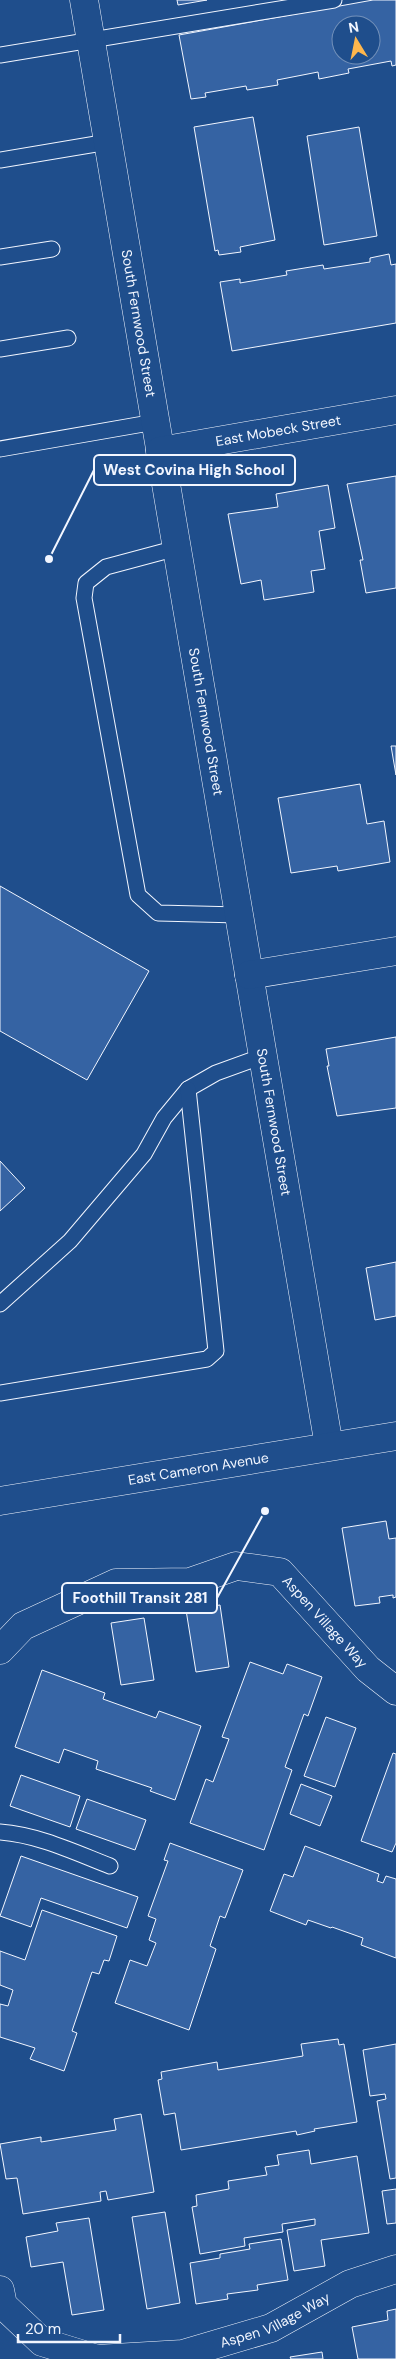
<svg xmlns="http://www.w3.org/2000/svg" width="396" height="2359" font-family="'DM Sans',sans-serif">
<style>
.building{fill:#3563a3;stroke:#f2f6ff;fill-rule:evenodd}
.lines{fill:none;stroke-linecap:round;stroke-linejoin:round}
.service-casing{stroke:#f2f6ff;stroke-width:17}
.minor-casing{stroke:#f2f6ff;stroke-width:29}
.secondary-casing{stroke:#f2f6ff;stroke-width:29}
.service{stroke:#1f4e8c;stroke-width:15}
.minor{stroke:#1f4e8c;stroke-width:28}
.secondary{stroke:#1f4e8c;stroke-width:28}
.labels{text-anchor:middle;stroke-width:4;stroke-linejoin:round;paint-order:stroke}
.street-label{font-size:14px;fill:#f2f6ff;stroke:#1f4e8c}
.leader{fill:none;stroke:#f2f6ff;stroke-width:2}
.callout-dot{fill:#f2f6ff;stroke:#1f4e8c;stroke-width:2}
.callout{fill:#1f4e8c;stroke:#f2f6ff;stroke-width:2}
.callout-label{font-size:15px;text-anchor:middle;font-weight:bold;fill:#f2f6ff}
</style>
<rect width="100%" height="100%" fill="#1f4e8c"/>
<g class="building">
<path d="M177 0H207L178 5Z"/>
<path d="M373 0H396V65L392 66 391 61 348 69 349 73 319 79 318 72 277 80 278 85 247 90 246 86 205 93 206 97 191 99 179 35ZM341 25H371V55H341Z"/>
<path d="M253 117 275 240 240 247 241 252 219 255 218 250 215 251 194 127Z"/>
<path d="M359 127 377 236 324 245 307 136Z"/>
<path d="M389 254 391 265 396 264V323L232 351 220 282 240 279V283L287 275 286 271 323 265 324 269 370 262V258Z"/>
<path d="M396 476V588L366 593 360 560H363L347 484Z"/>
<path d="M328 485 335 528 319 531 325 569 311 571 314 592 264 600 261 580 241 584 228 514 278 507 276 494Z"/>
<path d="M391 746H396V775Z"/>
<path d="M360 784 367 824 384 821 390 862 338 871 337 866 291 873 278 798Z"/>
<path d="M0 886 149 971 87 1080 0 1031Z"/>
<path d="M396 1037V1108L337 1116 327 1066H329L326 1049Z"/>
<path d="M0 1161 25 1188 0 1211Z"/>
<path d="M396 1262V1316L375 1320 366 1268Z"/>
<path d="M386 1521 389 1539 396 1538V1597L393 1598V1595L379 1597 380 1603 355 1606 342 1528Z"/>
<path d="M220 1605 229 1667 196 1672 186 1610Z"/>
<path d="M144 1618 154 1680 121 1685 111 1623Z"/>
<path d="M250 1662 283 1674 287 1664 322 1677 308 1716 304 1714 285 1767 292 1770 264 1850 190 1823 206 1779 213 1782 229 1739 222 1737Z"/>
<path d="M42 1670 105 1693 103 1699 156 1718 159 1711 201 1726 175 1800 150 1791 152 1788 96 1769 98 1761 64 1749 59 1763 15 1747Z"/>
<path d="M326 1717 356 1728 335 1787 304 1776Z"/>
<path d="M393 1753 396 1754V1843L392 1852 361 1841Z"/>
<path d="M21 1775 80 1796 70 1827 10 1806Z"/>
<path d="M301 1784 332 1796 320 1826 290 1814Z"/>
<path d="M87 1799 146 1820 135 1850 76 1829Z"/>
<path d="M170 1843 243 1870 225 1918 220 1916 210 1946 216 1949 189 2030 115 2003 130 1960 147 1966 156 1943 149 1940 156 1919 148 1916 168 1861 164 1860Z"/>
<path d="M305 1846 379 1874 377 1881 383 1883 386 1876 396 1879V1958L361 1945 363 1938 332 1927 331 1928 308 1920 306 1925 270 1911 284 1874 293 1877Z"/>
<path d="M21 1856 138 1897 127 1928 41 1898 31 1927 0 1916Z"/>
<path d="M42 1910 117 1936 109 1961 104 1960 99 1974 92 1972 72 2031 77 2033 64 2071 30 2059 35 2048 0 2037V2004L8 2006 13 1990 0 1985V1951L25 1960Z"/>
<path d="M338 2039 339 2045 344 2044 357 2122 314 2129 315 2131 297 2135 296 2131 181 2150 175 2113 164 2115 158 2080 162 2079 161 2072 217 2062 218 2070 303 2056 301 2044Z"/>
<path d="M396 2044V2178L390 2179 377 2101 386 2099 385 2094 370 2096 363 2050Z"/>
<path d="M141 2114 154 2192 108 2200 106 2191 100 2192 101 2201 23 2214 17 2178 6 2179 0 2144 41 2137V2142L116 2130 114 2119Z"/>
<path d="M309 2150 311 2164 357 2156 369 2233 321 2240 325 2266 294 2271 287 2230 315 2225V2219L282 2224 283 2232 244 2238 245 2246 200 2254 192 2207 197 2206 196 2195 229 2189 228 2181 267 2175 265 2167 279 2165 277 2155Z"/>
<path d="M396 2189V2223L387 2224 382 2191Z"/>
<path d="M165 2212 180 2303 147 2309 132 2217Z"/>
<path d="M89 2218 104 2310 72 2315 63 2262 31 2267 26 2237 58 2231 56 2223Z"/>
<path d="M281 2239 288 2280 257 2285 258 2290 227 2294 228 2299 196 2304 190 2263 220 2258V2254L250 2249 249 2244Z"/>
<path d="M396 2309V2359H358L352 2327 388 2320 387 2311Z"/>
<path d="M322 2352 323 2359H291L290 2357Z"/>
</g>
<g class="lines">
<defs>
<g id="service">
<path d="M0 55 334 0"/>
<path d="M0 160 108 142"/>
<path d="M0 257 52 249"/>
<path d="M0 349 68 338"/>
<path d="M0 449 155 422"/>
<path d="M177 548 106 567 86 583 84 598 138 895 158 913 239 915"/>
<path d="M0 1304 70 1241 144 1154 164 1118 188 1089 216 1073 263 1056"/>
<path d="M0 1393 207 1359 216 1351 188 1089"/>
<path d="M0 1832C39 1835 74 1852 110 1866"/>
</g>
<g id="minor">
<path id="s1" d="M84 0 329 1446"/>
<path id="s2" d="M160 451 396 410"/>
<path d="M249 975 396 951"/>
<path id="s3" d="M0 1650 23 1626 116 1583 190 1582 236 1566 280 1572 368 1669 396 1691"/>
<path id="s4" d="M0 2290 3 2305 42 2342 97 2359 183 2354 271 2328 350 2284 396 2269"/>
</g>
<g id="secondary">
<path id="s5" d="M0 1501 396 1436"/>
</g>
</defs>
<use href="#service" class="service-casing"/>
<use href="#minor" class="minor-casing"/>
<use href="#secondary" class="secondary-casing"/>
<use href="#service" class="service"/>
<use href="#minor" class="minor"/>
<use href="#secondary" class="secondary"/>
</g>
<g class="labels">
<g class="street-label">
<text dy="5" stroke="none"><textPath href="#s1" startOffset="328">South Fernwood Street</textPath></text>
<text dy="5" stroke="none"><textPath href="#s2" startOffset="120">East Mobeck Street</textPath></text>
<text dy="5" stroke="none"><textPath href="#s1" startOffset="732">South Fernwood Street</textPath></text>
<text dy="5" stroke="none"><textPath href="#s1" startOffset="1138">South Fernwood Street</textPath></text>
<text dy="5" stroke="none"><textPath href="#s5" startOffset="201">East Cameron Avenue</textPath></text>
<text dy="5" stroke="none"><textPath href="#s3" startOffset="370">Aspen Village Way</textPath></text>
<text dy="5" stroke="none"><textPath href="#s4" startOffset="311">Aspen Village Way</textPath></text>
</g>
</g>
<path class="leader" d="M49 559L94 470M265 1511L217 1598"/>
<g class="callout-dot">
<circle cx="49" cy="559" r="5"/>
<circle cx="265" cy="1511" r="5"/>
</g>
<g class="callout">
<rect x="94" y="455" width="201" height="30" rx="5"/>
<rect x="62" y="1583" width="155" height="30" rx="5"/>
</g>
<g class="callout-label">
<text x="194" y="475">West Covina High School</text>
<text x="140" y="1603">Foothill Transit 281</text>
</g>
<g transform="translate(356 40) rotate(350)"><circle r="24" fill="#1f4e8c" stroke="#7391ba"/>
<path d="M0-4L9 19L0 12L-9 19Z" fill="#ffb74d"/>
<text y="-8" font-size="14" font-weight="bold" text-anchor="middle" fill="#f2f6ff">N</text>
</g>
<path d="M18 2334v8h102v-8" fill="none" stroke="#f2f6ff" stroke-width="2.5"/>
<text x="25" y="2334" font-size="15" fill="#f2f6ff" stroke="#1f4e8c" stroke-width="4" paint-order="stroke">20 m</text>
</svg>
